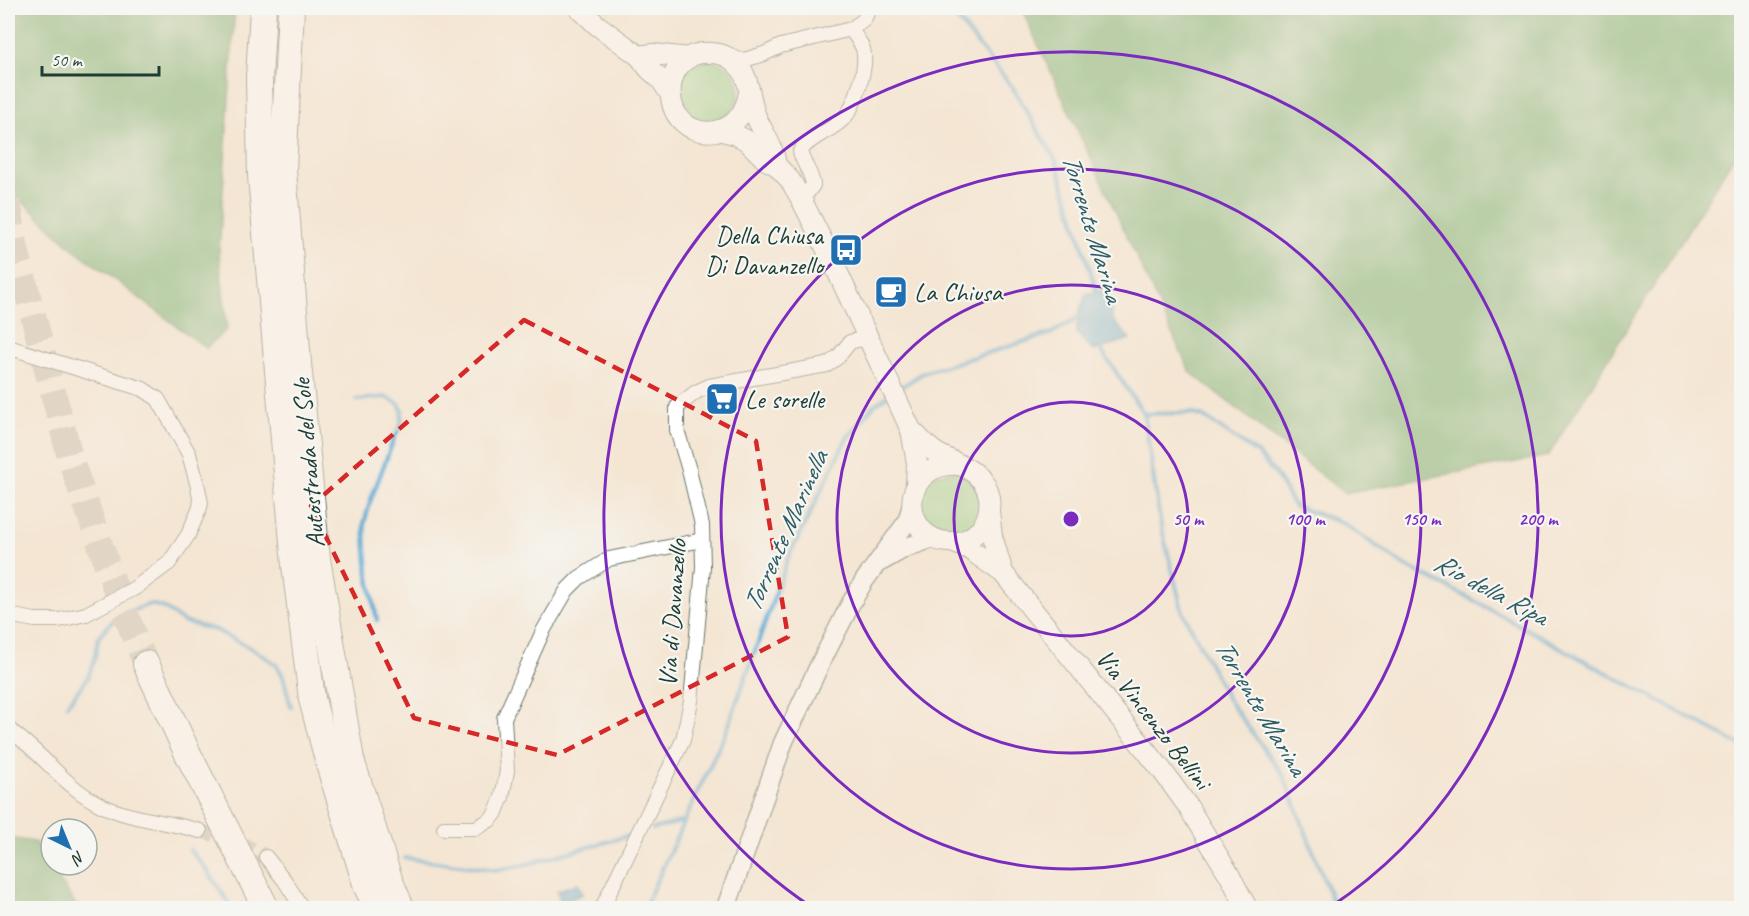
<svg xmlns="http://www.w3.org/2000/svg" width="1749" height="916" font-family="Caveat,sans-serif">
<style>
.green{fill:#91cf86;stroke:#58865d;stroke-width:1.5}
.forest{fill:#74b273;stroke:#4a7854;stroke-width:1.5}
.water{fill:#57a6d0;stroke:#3b7282;stroke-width:1.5}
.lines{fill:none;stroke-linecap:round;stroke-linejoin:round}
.stream{stroke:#57a6d0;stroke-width:4.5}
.minor-tunnel{stroke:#c9c4b3;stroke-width:14;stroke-dasharray:14 7;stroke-linecap:butt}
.motorway-tunnel{stroke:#c9c4b3;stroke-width:26;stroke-dasharray:26 13;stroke-linecap:butt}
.minor-casing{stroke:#6a786c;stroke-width:16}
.tertiary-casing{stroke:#6a786c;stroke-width:21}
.secondary-casing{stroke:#6a786c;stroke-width:22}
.motorway-casing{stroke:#6a786c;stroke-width:28}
.minor{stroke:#fff;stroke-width:14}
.tertiary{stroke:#fff;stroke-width:18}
.secondary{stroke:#fff;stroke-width:20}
.motorway{stroke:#fff;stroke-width:26}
.motorway-bridge-casing{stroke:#6a786c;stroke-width:28;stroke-linecap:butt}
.motorway-bridge{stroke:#fff;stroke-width:26}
.marked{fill:none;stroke:#d62828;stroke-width:4.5;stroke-dasharray:12 8;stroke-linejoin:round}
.ring{fill:none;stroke:#7b2cbf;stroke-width:3}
.labels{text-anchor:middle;stroke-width:4.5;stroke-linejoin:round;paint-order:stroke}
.poi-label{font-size:26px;fill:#1f3d34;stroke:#f6f6f2;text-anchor:start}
.street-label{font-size:26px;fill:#1f3d34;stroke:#f6f6f2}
.water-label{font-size:27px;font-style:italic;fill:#305c63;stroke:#f6f6f2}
.centre{fill:#7b2cbf;stroke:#f6f6f2;stroke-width:3}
.ring-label{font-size:18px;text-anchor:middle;font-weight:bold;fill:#7b2cbf;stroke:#f6f6f2;stroke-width:4.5;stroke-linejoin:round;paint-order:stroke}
</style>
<rect width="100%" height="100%" fill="#f6f6f2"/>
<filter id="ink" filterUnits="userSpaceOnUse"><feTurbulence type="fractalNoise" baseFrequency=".0167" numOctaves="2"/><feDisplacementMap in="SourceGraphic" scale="12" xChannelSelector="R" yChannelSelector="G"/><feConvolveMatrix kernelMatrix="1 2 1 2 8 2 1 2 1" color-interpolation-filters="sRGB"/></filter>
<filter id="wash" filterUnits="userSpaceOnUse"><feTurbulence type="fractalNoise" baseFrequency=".008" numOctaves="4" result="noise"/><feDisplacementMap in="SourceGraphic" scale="24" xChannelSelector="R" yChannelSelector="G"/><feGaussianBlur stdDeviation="1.35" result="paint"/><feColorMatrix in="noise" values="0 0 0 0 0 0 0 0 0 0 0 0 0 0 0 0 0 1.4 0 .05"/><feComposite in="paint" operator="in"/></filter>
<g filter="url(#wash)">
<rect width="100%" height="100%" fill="#f4e6d3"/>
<g class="green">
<circle cx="709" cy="91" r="30"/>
<path d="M969 469 989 512 952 542 914 515 922 477Z"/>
</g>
<g class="forest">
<path d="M8 8H235L219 252 227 329 206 348 71 247 23 202 8 203Z"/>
<path d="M1021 8H1741V145L1548 456 1344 493 1190 372Z"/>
<path d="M8 838 35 842 78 908H8Z"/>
</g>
<g class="water">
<path d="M1102 290 1112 302V319L1130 339 1094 351 1076 333 1079 313 1086 294Z"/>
<path d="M578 883 583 894 561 903 557 891Z"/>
</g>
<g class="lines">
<g class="stream">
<path d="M942 8 959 21 1013 88 1056 161 1098 296"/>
<path d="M1101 343V350L1144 414 1160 521 1182 610 1227 698 1284 776 1335 908"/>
<path d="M898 389 923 373 1052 333 1081 316"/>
<path d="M357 400 386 397 399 404 402 410 401 424 395 436 370 502 364 524 368 573 377 620"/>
<path d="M1144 414 1190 413 1204 417 1258 454 1276 475 1294 506 1343 523 1404 565 1467 597 1742 746"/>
<path d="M67 705 87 679 94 662 98 638 105 629 116 618 131 611 151 604 164 608 184 622 216 630 254 650 276 664 283 676 291 707"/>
<path d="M653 829 684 821"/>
<path d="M190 850 207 870 232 908"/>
<path d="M405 858 498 870 520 866 628 836"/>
<path d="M644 908 728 727 788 558 847 438 874 405 889 395"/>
</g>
</g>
</g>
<g filter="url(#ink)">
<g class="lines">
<path class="minor-tunnel" d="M200 831C223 838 246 842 266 857"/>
<path class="motorway-tunnel" d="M8 201 16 250 71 461 117 593 146 664"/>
<defs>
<g id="minor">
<path d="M729 58 744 60 764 54 781 46 851 29 864 20 869 8"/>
<path d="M800 197 808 192 813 185C812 172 802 163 800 151 810 137 829 132 842 120 855 109 868 66 863 49 861 42 854 35 851 29"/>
<path d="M8 347 143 389 158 399 189 454 197 483 201 503 199 510 188 535 169 563 135 588 86 614 59 620H35L8 615"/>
<path d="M8 729C41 751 64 787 101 805 132 820 167 821 200 831"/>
<path d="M444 828H476L490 820 495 814 502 797 507 771 504 718 543 631 567 590 579 578 609 559 702 540"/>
<path d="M266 857 285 881 302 908"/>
<path d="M602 908 683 740 691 701 703 567 702 525 689 470 677 430V407L696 392 709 386 827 365 838 357 850 342 869 337"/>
</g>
<g id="tertiary">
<path d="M882 561 905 548 933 538"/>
<path d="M726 908 783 743 819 666 851 603 864 581 907 522 912 505"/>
</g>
<g id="secondary">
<path d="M579 8 597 25 639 56 649 69 661 80 669 92"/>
<path d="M639 56 653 54 689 58"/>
<path d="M749 92C746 111 736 127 716 131 658 140 655 49 711 53 724 53 735 60 742 70 750 83 750 100 755 114 762 132 774 146 776 165"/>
<path d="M719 130 734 134 746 140 766 160 776 165 790 180 800 197 831 258 911 430 917 463 916 485"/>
<path d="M911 430C919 437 926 446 935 452 955 465 984 469 989 497 991 511 986 525 975 534 968 540 959 543 949 542 898 539 899 461 959 465"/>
<path d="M989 512 992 536 1003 573"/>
<path d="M952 542 969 549 1003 573 1161 769 1187 805 1230 876 1247 908"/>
</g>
<g id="motorway">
<path d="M263 8 259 78 261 176 295 565 312 699 329 764 367 887 377 908"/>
<path d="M291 8 283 170 298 363 317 559 351 760 389 879 401 908"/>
<path d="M146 664 188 754"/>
</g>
</defs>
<use href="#minor" class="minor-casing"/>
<use href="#tertiary" class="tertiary-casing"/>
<use href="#secondary" class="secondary-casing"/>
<use href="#motorway" class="motorway-casing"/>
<use href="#minor" class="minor"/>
<use href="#tertiary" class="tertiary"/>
<use href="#secondary" class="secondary"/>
<use href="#motorway" class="motorway"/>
<defs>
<path id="motorway-bridge" d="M188 754 266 908"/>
</defs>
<use href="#motorway-bridge" class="motorway-bridge-casing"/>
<use href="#motorway-bridge" class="motorway-bridge"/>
</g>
</g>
<path d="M0 0H1749V916H0ZM524 320 756 441 788 637 557 755 414 718 311 506Z" fill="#f4e6d3" fill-opacity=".55" fill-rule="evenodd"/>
<path class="marked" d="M524 320 756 441 788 637 557 755 414 718 311 506Z"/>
<g class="ring">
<circle cx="1071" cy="519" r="117"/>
<circle cx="1071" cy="519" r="234"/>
<circle cx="1071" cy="519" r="350"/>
<path d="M813 908A467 467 0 1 1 1329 908"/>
</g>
<defs>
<symbol id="bus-square" viewBox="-11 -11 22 22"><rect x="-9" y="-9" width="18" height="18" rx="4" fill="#1f6fb2" stroke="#f6f6f2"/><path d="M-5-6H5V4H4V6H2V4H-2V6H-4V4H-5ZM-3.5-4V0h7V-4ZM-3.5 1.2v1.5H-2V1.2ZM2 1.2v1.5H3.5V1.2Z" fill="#fff"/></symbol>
<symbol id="cafe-square" viewBox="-11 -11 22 22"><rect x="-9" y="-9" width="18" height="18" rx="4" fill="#1f6fb2" stroke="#f6f6f2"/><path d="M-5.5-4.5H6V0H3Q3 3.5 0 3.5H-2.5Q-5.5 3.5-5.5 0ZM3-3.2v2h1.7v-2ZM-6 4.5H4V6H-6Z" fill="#fff"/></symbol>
<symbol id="supermarket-square" viewBox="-11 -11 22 22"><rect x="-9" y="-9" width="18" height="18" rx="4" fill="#1f6fb2" stroke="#f6f6f2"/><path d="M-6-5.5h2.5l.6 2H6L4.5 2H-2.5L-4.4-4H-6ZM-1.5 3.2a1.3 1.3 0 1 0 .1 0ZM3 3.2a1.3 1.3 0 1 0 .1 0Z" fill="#fff"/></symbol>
</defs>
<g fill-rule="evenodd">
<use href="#bus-square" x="827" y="231" width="38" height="38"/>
<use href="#cafe-square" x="872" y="273" width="38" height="38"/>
<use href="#supermarket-square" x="703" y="380" width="38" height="38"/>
</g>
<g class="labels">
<g class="poi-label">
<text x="823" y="244" text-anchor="end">Della Chiusa<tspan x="823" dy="30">Di Davanzello</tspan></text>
<text x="914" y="301">La Chiusa</text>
<text x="745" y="408">Le sorelle</text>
</g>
<g class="street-label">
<text transform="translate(308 463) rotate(-95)" y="9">Autostrada del Sole</text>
<text transform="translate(672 613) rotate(-86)" y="9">Via di Davanzello</text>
<text transform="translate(1154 719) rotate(52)" y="9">Via Vincenzo Bellini</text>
</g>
<g class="water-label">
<text transform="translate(1093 228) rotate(73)" y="9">Torrente Marina</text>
<text transform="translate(785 531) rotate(-66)" y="9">Torrente Marinella</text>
<text transform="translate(1491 589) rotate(28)" y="9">Rio della Ripa</text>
<text transform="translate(1261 707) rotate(59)" y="9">Torrente Marina</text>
</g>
</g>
<circle cx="1071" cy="519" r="9" class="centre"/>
<g class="ring-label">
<text x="1188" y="525">50 m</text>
<text x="1305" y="525">100 m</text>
<text x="1421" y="525">150 m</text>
<text x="1538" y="525">200 m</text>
</g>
<rect width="1749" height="916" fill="none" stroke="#f6f6f2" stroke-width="30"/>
<g transform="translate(69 847) rotate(137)"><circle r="28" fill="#f6f6f2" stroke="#a0aca6" stroke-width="1.5"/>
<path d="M0-4.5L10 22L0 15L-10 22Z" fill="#1f6fb2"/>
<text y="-9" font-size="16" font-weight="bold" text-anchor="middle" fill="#1f3d34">N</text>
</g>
<path d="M42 66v9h117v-9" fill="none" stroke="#1f3d34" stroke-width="3"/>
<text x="51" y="66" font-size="18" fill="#1f3d34" stroke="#f6f6f2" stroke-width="4.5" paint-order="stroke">50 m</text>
</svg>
